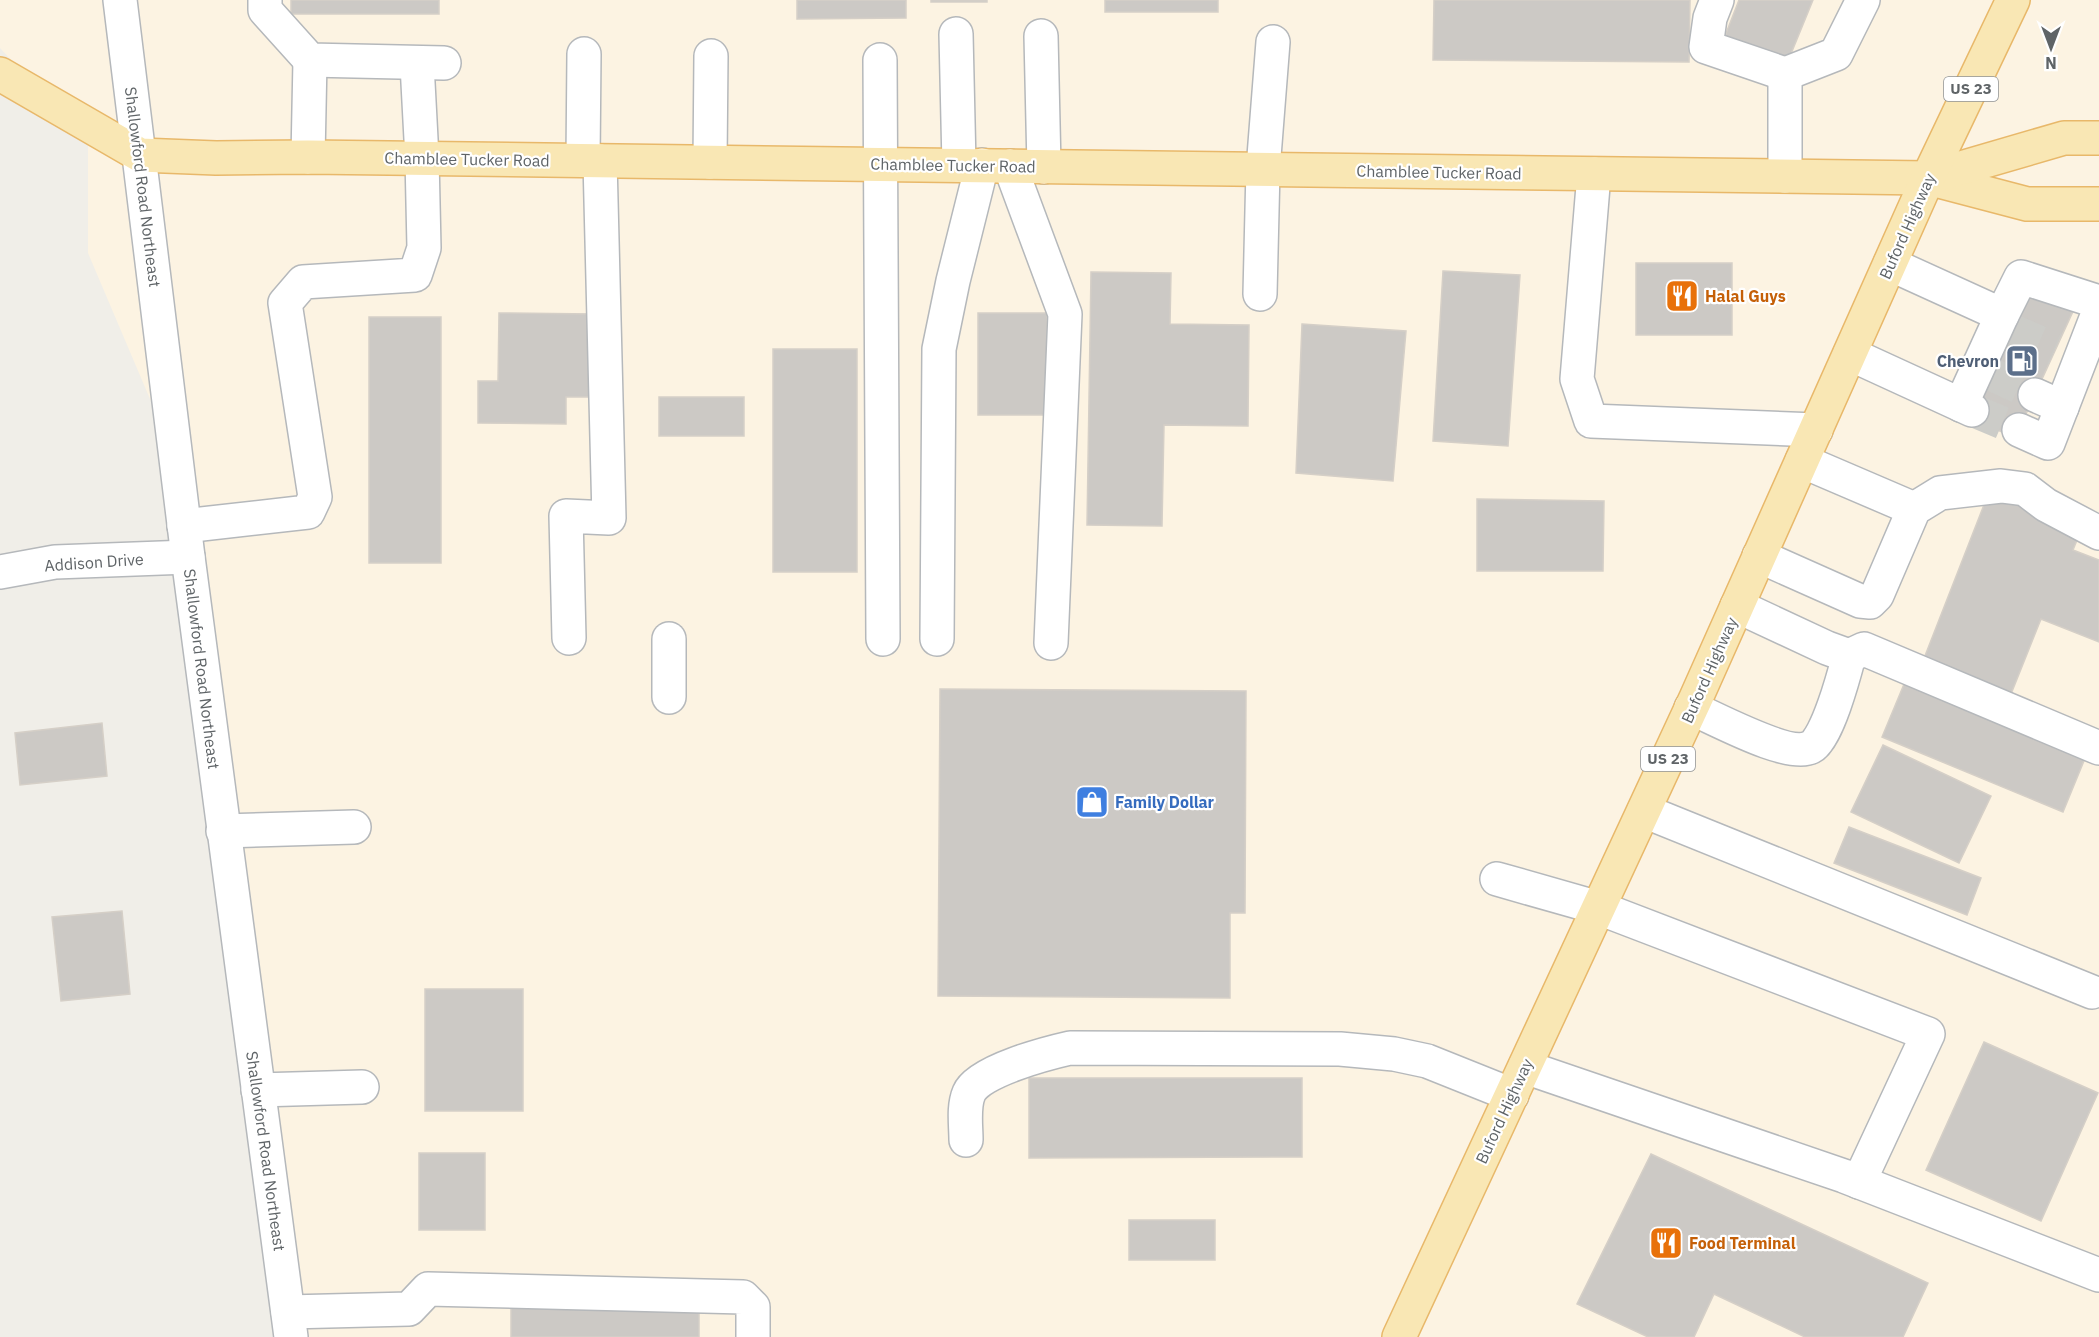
<svg xmlns="http://www.w3.org/2000/svg" width="2099" height="1337" font-family="'IBM Plex Sans',sans-serif">
<style>
.commercial{fill:#fcf3e2}
.building{fill:#ccc9c5;stroke:#d5cfc7;stroke-width:1.5}
.lines{fill:none;stroke-linecap:round;stroke-linejoin:round}
.minor-tunnel{stroke:#ccccc8;stroke-width:33;stroke-dasharray:33 16;stroke-linecap:butt}
.minor-casing{stroke:#b5b8bb;stroke-width:36}
.major-casing{stroke:#e8b86a;stroke-width:36}
.minor{stroke:#fff;stroke-width:33}
.major{stroke:#f9e7b4;stroke-width:33}
.labels{text-anchor:middle;stroke-width:4.5;stroke-linejoin:round;paint-order:stroke}
.shield{fill:#fff;stroke:#8f9295;stroke-width:1.5}
.shield-label{font-size:15px;font-weight:bold;fill:#5f6467}
.street-label{font-size:16px;fill:#5f6467;stroke:#fff}
.food-label{font-size:16px;font-weight:bold;fill:#c56008;stroke:#fff;text-anchor:start}
.service-label{font-size:16px;font-weight:bold;fill:#4e5e75;stroke:#fff;text-anchor:end}
.shop-label{font-size:16px;font-weight:bold;fill:#366cbe;stroke:#fff;text-anchor:start}
</style>
<rect width="100%" height="100%" fill="#f0eee8"/>
<path class="commercial" d="M0 0H2099V1337H295L243 852 201 519 88 253V142L0 48Z"/>
<g class="building">
<rect x="291" y="0" width="148" height="14"/>
<path d="M797 0H906V18L797 19Z"/>
<rect x="931" y="0" width="56" height="2"/>
<rect x="1105" y="0" width="113" height="12"/>
<path d="M1434 0H1690L1689 62 1433 60Z"/>
<path d="M1739 0H1813L1786 66 1723 41Z"/>
<rect x="1636" y="263" width="96" height="72"/>
<path d="M1443 271 1520 275 1508 446 1433 441Z"/>
<path d="M1091 272 1171 273 1170 324 1249 325 1248 426 1164 425 1162 526 1087 525Z"/>
<path d="M2029 286 2075 307 2015 438 1969 417Z"/>
<path d="M499 313 594 314 593 397H566V424L478 423V381H498Z"/>
<rect x="978" y="313" width="69" height="102"/>
<rect x="369" y="317" width="72" height="246"/>
<path d="M1302 324 1406 331 1393 481 1296 473Z"/>
<rect x="773" y="349" width="84" height="223"/>
<rect x="659" y="397" width="85" height="39"/>
<path d="M1989 492 2082 528 2073 550 2099 560V642L2041 619 2009 699 1921 666Z"/>
<path d="M1477 499 1604 501 1603 571H1477Z"/>
<path d="M1907 677 2088 751 2063 812 1882 737Z"/>
<path d="M940 689 1246 691 1245 913H1230V998L938 996Z"/>
<path d="M102 723 107 776 20 785 15 733Z"/>
<path d="M1883 745 1991 796 1959 863 1851 812Z"/>
<path d="M1849 827 1981 878 1967 915 1834 863Z"/>
<path d="M122 911 130 994 61 1001 52 917Z"/>
<rect x="425" y="989" width="98" height="122"/>
<path d="M1984 1042 2098 1093 2041 1221 1926 1170Z"/>
<path d="M1029 1078H1302V1157L1029 1158Z"/>
<rect x="419" y="1153" width="66" height="77"/>
<path d="M1651 1154 1928 1283 1903 1337H1805L1714 1294 1694 1337H1648L1577 1304Z"/>
<rect x="1129" y="1220" width="86" height="40"/>
<rect x="511" y="1308" width="188" height="29"/>
</g>
<g class="lines">
<g class="minor-tunnel">
<path d="M2009 329 2055 349"/>
<path d="M1989 373 2035 395"/>
<path d="M1972 410 2019 430"/>
</g>
<defs>
<g id="minor">
<path d="M120 0 188 557 291 1337"/>
<path d="M265 0V10L310 60 444 63"/>
<path d="M1717 0 1710 18 1706 47 1785 74 1836 54 1863 0"/>
<path d="M956 34 959 165"/>
<path d="M1041 36 1044 167"/>
<path d="M880 60 883 639"/>
<path d="M1785 74V176"/>
<path d="M308 157 310 60"/>
<path d="M583 160 584 54"/>
<path d="M710 162 711 56"/>
<path d="M1010 166 1065 314 1051 643"/>
<path d="M1594 174 1577 379 1591 421 1816 430"/>
<path d="M1890 264 2002 315 1961 405"/>
<path d="M1260 294 1263 169 1273 42"/>
<path d="M2002 315 2021 277 2099 302"/>
<path d="M1850 354 1972 410"/>
<path d="M2035 395 2062 407"/>
<path d="M2019 430 2048 443 2099 311"/>
<path d="M1802 461 1914 509"/>
<path d="M184 526 308 512 315 497 285 303 303 282 415 275 424 248 422 158 417 64"/>
<path d="M1759 556 1860 601 1870 602 1877 595 1914 509 1940 493 2001 486 2025 489 2046 505 2099 533"/>
<path d="M0 572 55 562 188 557"/>
<path d="M1737 606 1827 648 1849 656 1864 649 2099 748"/>
<path d="M569 638 566 516 609 518 600 161"/>
<path d="M669 639V697"/>
<path d="M937 639 939 349 953 281 982 165"/>
<path d="M1691 708C1715 718 1789 759 1811 747 1827 739 1844 675 1849 656"/>
<path d="M1644 811 2092 992"/>
<path d="M223 831 354 827"/>
<path d="M1497 879 1599 908 1928 1034 1859 1182"/>
<path d="M1525 1067 1844 1176 2099 1275"/>
<path d="M258 1090 362 1087"/>
<path d="M966 1140C966 1125 963 1107 969 1093 978 1071 1048 1053 1070 1048L1340 1049 1394 1054 1427 1061 1512 1095"/>
<path d="M288 1312 409 1309 428 1289 743 1297 753 1307V1337"/>
</g>
<g id="major">
<path d="M0 74 140 155 216 158 308 157 1928 178 2027 204H2099"/>
<path d="M1930 177 2064 138H2099"/>
<path d="M1399 1337 1696 698 1928 178 2013 0"/>
</g>
</defs>
<use href="#minor" class="minor-casing"/>
<use href="#major" class="major-casing"/>
<use href="#minor" class="minor"/>
<use href="#major" class="major"/>
</g>
<defs>
<symbol id="restaurant-square" viewBox="-11 -11 22 22"><rect x="-9" y="-9" width="18" height="18" rx="4" fill="#e8710a" stroke="#fff"/><path d="M-5-6h1v4h1v-4h1v4h1v-4h1v5L-1.5 .5V6h-2V.5L-5-1ZM5-6V6H3V1.5H1.5Q1.5-4 5-6Z" fill="#fff"/></symbol>
<symbol id="fuel-square" viewBox="-11 -11 22 22"><rect x="-9" y="-9" width="18" height="18" rx="4" fill="#5c6f8a" stroke="#fff"/><path d="M-5.5-6h7V0h2V4h1.3V-2.5L3-4.5l.8-.8L6-3V5H2.5V1h-1V6h-7ZM-4.2-4.7v3.2H.2V-4.7Z" fill="#fff"/></symbol>
<symbol id="shop-square" viewBox="-11 -11 22 22"><rect x="-9" y="-9" width="18" height="18" rx="4" fill="#3f7fe0" stroke="#fff"/><path d="M-5-2.5h2.3a2.7 3.5 0 0 1 5.4 0H5L5.5 6h-11ZM-1.5-2.5h3a1.5 2.3 0 0 0-3 0Z" fill="#fff"/></symbol>
</defs>
<g fill-rule="evenodd">
<use href="#restaurant-square" x="1663" y="277" width="38" height="38"/>
<use href="#fuel-square" x="2003" y="342" width="38" height="38"/>
<use href="#shop-square" x="1073" y="783" width="38" height="38"/>
<use href="#restaurant-square" x="1647" y="1224" width="38" height="38"/>
</g>
<g class="labels">
<g class="shield">
<rect x="1944" y="77" width="54" height="24" rx="4.5"/>
<rect x="1641" y="747" width="54" height="24" rx="4.5"/>
</g>
<g class="shield-label">
<text x="1971" y="94">US 23</text>
<text x="1668" y="764">US 23</text>
</g>
<g class="street-label">
<text transform="translate(467 159) rotate(1)" y="6">Chamblee Tucker Road</text>
<text transform="translate(953 165) rotate(1)" y="6">Chamblee Tucker Road</text>
<text transform="translate(1439 172) rotate(1)" y="6">Chamblee Tucker Road</text>
<text transform="translate(143 187) rotate(83)" y="6">Shallowford Road Northeast</text>
<text transform="translate(1907 226) rotate(-66)" y="6">Buford Highway</text>
<text transform="translate(94 562) rotate(-4)" y="6">Addison Drive</text>
<text transform="translate(202 669) rotate(83)" y="6">Shallowford Road Northeast</text>
<text transform="translate(1709 670) rotate(-66)" y="6">Buford Highway</text>
<text transform="translate(1504 1111) rotate(-65)" y="6">Buford Highway</text>
<text transform="translate(266 1151) rotate(82)" y="6">Shallowford Road Northeast</text>
</g>
<g class="food-label">
<text x="1705" y="302">Halal Guys</text>
<text x="1689" y="1249">Food Terminal</text>
</g>
<g class="service-label">
<text x="1999" y="367">Chevron</text>
</g>
<g class="shop-label">
<text x="1115" y="808">Family Dollar</text>
</g>
</g>
<g transform="translate(2051 48) rotate(180)" stroke="#ffffff" stroke-width="4.5" paint-order="stroke">
<path d="M0-4.5L10 22L0 15L-10 22Z" fill="#5f6467"/>
<text y="-9" font-size="16" font-weight="bold" text-anchor="middle" fill="#5f6467">N</text>
</g>
</svg>
